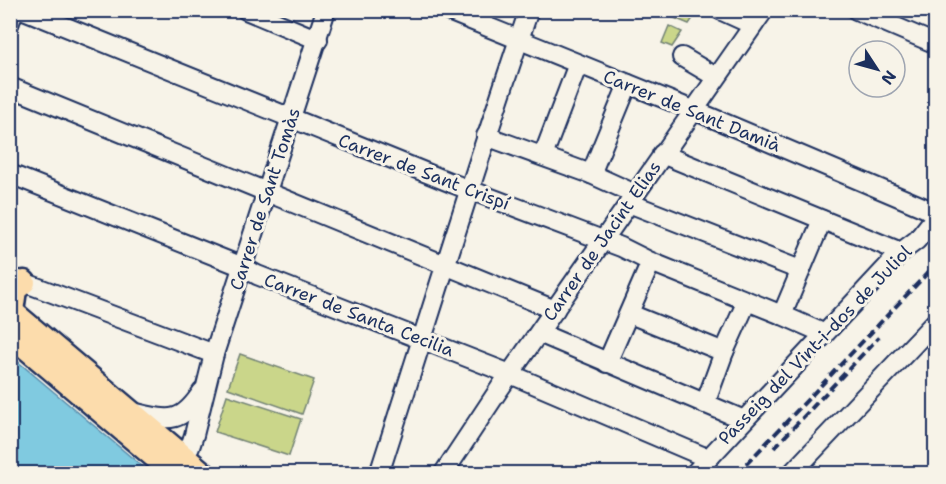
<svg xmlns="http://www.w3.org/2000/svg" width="946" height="484" font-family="'Shantell Sans',sans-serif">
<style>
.green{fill:#cad68a;stroke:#728274;stroke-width:1.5}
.water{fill:#80cae0;stroke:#588cac;stroke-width:1.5}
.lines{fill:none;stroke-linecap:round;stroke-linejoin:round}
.minor-casing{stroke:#1b2f5e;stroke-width:22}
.major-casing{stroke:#1b2f5e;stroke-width:27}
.minor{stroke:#f7f3e8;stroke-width:18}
.major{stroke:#fcdcac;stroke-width:22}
.rail{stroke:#1b2f5e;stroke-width:4;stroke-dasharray:9 4.5;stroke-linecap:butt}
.labels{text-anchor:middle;stroke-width:6;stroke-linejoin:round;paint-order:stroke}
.street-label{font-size:18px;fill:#1b2f5e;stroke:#f7f3e8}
</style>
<rect width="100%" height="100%" fill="#f7f3e8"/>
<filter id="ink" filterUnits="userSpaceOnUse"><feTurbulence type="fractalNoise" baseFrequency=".0167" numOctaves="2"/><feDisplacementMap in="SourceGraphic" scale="12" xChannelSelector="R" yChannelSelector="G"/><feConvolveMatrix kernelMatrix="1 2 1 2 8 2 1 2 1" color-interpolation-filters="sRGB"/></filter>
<g filter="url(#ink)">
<g class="green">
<path d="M674 11V10L698 11 689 24 672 17Z"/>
<path d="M669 26 682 32 672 47 662 43Z"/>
<path d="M240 354 314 380 302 414 228 388Z"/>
<path d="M227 395 301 419 289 456 215 432Z"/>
</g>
<path class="water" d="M10 355 150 473H11Z"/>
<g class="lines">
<defs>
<g id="minor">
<path d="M24 10 454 184 621 247 651 262 782 315 823 333"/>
<path d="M246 10 318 40"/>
<path d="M446 10 710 117 925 208 936 215"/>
<path d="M720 10 753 25"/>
<path d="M856 10 936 44"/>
<path d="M10 22 14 10"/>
<path d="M682 57 716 77"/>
<path d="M10 87 555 310"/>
<path d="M486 136 591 174 635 194"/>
<path d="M662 154 901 252"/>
<path d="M543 156 578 64"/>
<path d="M10 174 243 267 257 275 510 374 707 458"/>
<path d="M591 174 628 84"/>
<path d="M629 203 800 270"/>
<path d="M10 277 214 354"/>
<path d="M630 314 724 352"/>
<path d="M782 315 822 220"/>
<path d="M539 333 744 420"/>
<path d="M607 363 651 262"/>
<path d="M705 404 724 352 747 301"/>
<path d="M132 412C168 420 180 426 202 392"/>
<path d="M178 467 190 447 194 435 214 354 326 10"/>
<path d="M379 474C429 319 476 164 529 10"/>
<path d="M443 474 500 388 764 10"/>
<path d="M694 474 901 252 917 240 936 216"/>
<path d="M791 474 936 321"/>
</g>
<g id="major">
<path d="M10 310 204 474"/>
<path d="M12 311 15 290 24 282"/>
<path d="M10 334 175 474"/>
</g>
</defs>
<use href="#minor" class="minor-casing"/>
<use href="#major" class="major-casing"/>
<use href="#minor" class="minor"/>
<use href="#major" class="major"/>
<g class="rail">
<path d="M774 448 879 337"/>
<path d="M737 474 936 264"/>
</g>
</g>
</g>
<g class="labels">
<g class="street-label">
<text transform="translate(692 111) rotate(22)" y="6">Carrer de Sant Damià</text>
<text transform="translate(424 172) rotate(21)" y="6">Carrer de Sant Crispí</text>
<text transform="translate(265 199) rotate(-72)" y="6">Carrer de Sant Tomàs</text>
<text transform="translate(602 241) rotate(-55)" y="6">Carrer de Jacint Elias</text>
<text transform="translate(359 315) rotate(21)" y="6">Carrer de Santa Cecilia</text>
<text transform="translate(815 345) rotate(-46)" y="6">Passeig del Vint-i-dos de Juliol</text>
</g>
</g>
<rect width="946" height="484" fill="none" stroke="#f7f3e8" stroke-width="36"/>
<rect x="18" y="18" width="910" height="448" fill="none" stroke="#1b2f5e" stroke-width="2" filter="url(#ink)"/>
<g transform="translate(877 69) rotate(126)"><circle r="28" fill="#f7f3e8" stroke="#9fa5b1" stroke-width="1.5"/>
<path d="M0-4.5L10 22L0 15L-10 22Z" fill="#1b2f5e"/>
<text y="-9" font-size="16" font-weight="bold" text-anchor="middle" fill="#1b2f5e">N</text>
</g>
</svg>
